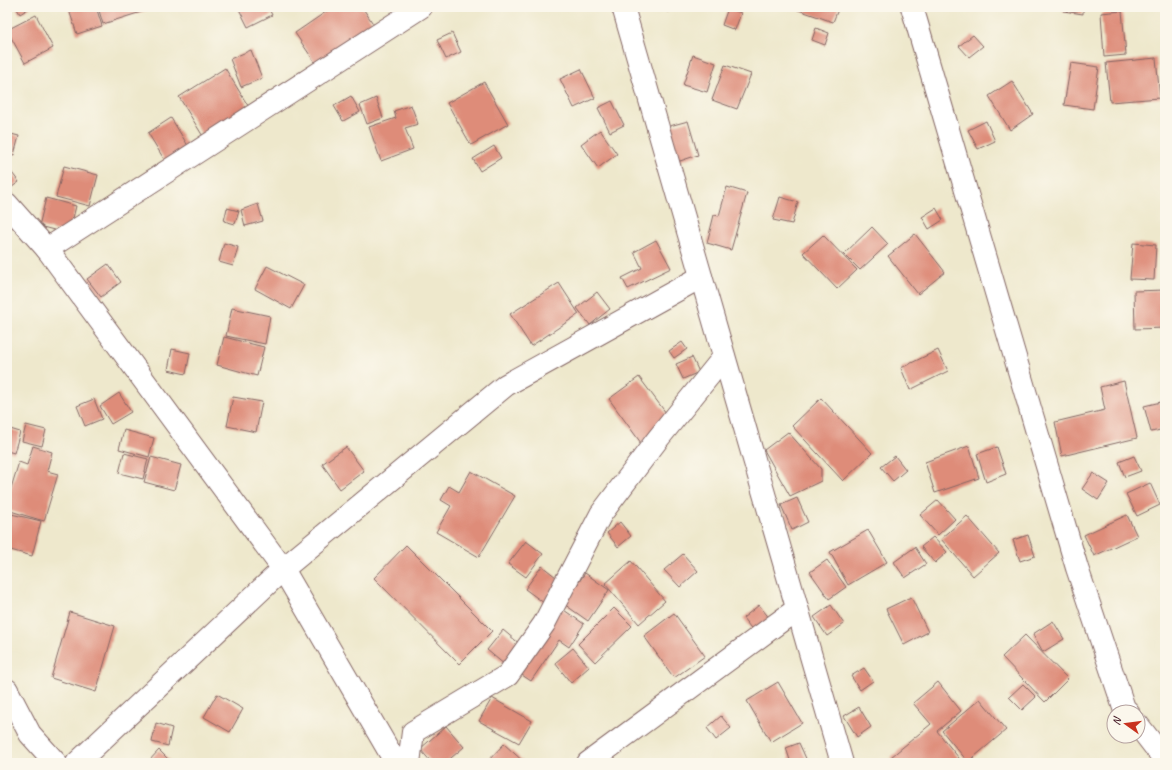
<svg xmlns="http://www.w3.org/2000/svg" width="1172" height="770" font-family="Caveat,sans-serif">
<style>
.building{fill:#de8c79}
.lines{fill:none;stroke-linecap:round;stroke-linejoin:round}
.minor-casing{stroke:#836563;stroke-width:24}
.minor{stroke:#fff;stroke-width:22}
</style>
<rect width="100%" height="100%" fill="#fbf7ec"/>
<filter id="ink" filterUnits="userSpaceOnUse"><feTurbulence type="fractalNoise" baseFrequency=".025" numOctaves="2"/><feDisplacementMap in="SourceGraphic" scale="8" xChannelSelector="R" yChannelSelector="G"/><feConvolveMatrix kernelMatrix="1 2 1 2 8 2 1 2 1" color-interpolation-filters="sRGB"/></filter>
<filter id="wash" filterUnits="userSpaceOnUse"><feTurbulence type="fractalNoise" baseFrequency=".012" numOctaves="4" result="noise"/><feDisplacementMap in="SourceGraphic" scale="16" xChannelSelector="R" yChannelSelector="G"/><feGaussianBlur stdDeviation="0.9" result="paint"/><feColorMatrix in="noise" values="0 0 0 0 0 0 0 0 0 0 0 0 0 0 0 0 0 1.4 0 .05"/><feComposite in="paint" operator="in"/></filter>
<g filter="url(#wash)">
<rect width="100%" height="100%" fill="#eee8cc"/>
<g id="blocks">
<g class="building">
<path d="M16 7H31L20 14Z"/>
<path d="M68 7H96L102 26 77 34Z"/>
<path d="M98 7H157L103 24Z"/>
<path d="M243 7H268L272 15 248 27 239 9Z"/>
<path d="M333 7H362L376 28 318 67 295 33Z"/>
<path d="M653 7H670L668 12Z"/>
<path d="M790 7H839L833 22Z"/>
<path d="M1064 7H1083V14L1063 11Z"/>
<path d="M728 8 741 13 735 30 722 25Z"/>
<path d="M1122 11 1126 55 1104 57 1101 13Z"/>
<path d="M36 15 53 48 25 63 7 30Z"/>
<path d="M816 28 829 33 825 45 812 40Z"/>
<path d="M452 33 461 52 446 59 437 40Z"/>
<path d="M973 35 983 46 969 57 959 46Z"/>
<path d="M251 50 262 78 241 87 230 59Z"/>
<path d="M693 55 716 63 707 92 683 85Z"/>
<path d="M1156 58 1160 98 1110 102 1106 63Z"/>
<path d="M1071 63 1099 67 1093 109 1064 105Z"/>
<path d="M725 65 751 74 737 109 712 100Z"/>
<path d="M225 68 250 109 204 138 179 97Z"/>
<path d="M581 69 595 98 574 108 560 79Z"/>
<path d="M1012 81 1033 114 1010 130 989 96Z"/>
<path d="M484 82 508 124 471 145 447 103Z"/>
<path d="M351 96 360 112 343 121 334 106Z"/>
<path d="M376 98 383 118 367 124 360 105Z"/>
<path d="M612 101 624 125 610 132 598 108Z"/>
<path d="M411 105 418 124 405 128 413 149 381 161 369 127 396 118 394 111Z"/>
<path d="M171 118 190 149 167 164 148 133Z"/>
<path d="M688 121 698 155 677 162 666 127Z"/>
<path d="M986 121 995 141 978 149 968 130Z"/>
<path d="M600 130 617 154 598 168 581 144Z"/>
<path d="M7 133 19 136 14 155 7 153Z"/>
<path d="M494 146 501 158 480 171 473 159Z"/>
<path d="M64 166 98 175 90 206 56 197Z"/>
<path d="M9 169 19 182 8 190 7 189V171Z"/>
<path d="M727 187 747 193 731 250 707 243 714 215 719 216Z"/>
<path d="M780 197 798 202 792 224 773 220Z"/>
<path d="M46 198 76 206 69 234 39 226Z"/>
<path d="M258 204 263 221 245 226 241 210Z"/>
<path d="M227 208 239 211 235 224 224 221Z"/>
<path d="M936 208 943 220 929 229 922 217Z"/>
<path d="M872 227 888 244 860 270 844 254Z"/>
<path d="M915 234 945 272 918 294 888 256Z"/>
<path d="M823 235 857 270 837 289 803 253Z"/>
<path d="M656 240 671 268 628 289 622 278 642 268 634 252Z"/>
<path d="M224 243 238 247 233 266 219 262Z"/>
<path d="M1133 243 1156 245 1154 280 1130 279Z"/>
<path d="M108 264 121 282 101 297 87 279Z"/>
<path d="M267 266 304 285 291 309 255 289Z"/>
<path d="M559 283 579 314 531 346 510 314Z"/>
<path d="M1165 290V328L1135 329 1134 291Z"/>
<path d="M597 292 610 309 590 325 577 308Z"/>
<path d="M232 308 270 316 265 344 226 336Z"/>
<path d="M224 337 264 347 257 376 217 365Z"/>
<path d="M682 342 687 349 674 358 669 351Z"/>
<path d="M172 349 190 353 186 374 168 370Z"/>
<path d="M938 350 948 371 910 390 901 368Z"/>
<path d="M692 357 699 372 683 379 676 364Z"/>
<path d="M639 377 672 421 641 443 609 399Z"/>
<path d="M1124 381 1137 438 1062 456 1055 422 1105 410 1100 387Z"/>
<path d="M119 393 131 412 111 424 100 406Z"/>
<path d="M233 397 262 402 256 432 227 426Z"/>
<path d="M821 398 872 453 843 481 792 426Z"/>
<path d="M94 399 102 419 85 426 77 406Z"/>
<path d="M1165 401V429L1151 432 1144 406Z"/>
<path d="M26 425 46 430 42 446 22 441Z"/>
<path d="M7 428 20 432 14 453 7 451Z"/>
<path d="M124 430 154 438 149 457 119 449Z"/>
<path d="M788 432 821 469V481L790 496 764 450Z"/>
<path d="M33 446 52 452 47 471 58 474 44 521 7 510V501L19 462 27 465Z"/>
<path d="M969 446 979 478 935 493 925 462Z"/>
<path d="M346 447 364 471 340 489 322 464Z"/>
<path d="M997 447 1006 474 986 482 977 454Z"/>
<path d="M124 453 148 459 143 479 119 473Z"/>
<path d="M895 456 906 470 893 481 881 467Z"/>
<path d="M1134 456 1141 471 1125 477 1119 462Z"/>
<path d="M151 457 181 465 174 490 144 482Z"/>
<path d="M471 471 515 496 479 557 436 532 451 506 441 500 449 486 459 492Z"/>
<path d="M1093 473 1109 483 1098 500 1082 489Z"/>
<path d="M1150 483 1160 505 1137 516 1126 494Z"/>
<path d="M797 498 808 522 792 530 781 505Z"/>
<path d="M938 500 955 519 938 535 920 515Z"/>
<path d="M7 513 41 521 32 556 7 549Z"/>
<path d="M1127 515 1137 536 1094 556 1084 535Z"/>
<path d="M967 516 999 553 973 576 941 539Z"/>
<path d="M620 522 631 536 618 547 607 533Z"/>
<path d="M868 530 887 562 848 585 830 552Z"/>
<path d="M1028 535 1035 556 1020 561 1013 540Z"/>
<path d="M933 537 947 552 935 563 921 547Z"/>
<path d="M526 541 543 554 526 577 508 564Z"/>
<path d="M406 545 492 631 459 664 374 578Z"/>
<path d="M915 547 926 564 905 578 894 562Z"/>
<path d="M683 554 698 571 680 587 664 570Z"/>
<path d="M827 560 846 587 829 599 810 572Z"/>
<path d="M631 561 665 601 639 624 605 584Z"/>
<path d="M542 566 561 581 544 603 525 589Z"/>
<path d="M585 573 609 590 588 621 564 604Z"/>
<path d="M911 597 928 632 904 645 886 609Z"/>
<path d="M759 605 770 619 754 632 743 618Z"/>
<path d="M831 605 844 624 827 636 814 617Z"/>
<path d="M561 608 584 624 569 647 559 640 531 681 516 671Z"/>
<path d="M614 608 632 626 595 662 578 644Z"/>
<path d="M70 612 115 626 96 692 51 678Z"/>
<path d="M674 613 705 656 674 678 644 636Z"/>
<path d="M1053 621 1064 639 1043 652 1033 634Z"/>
<path d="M503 630 521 645 505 665 487 650Z"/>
<path d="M1025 635 1068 679 1045 702 1002 657Z"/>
<path d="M573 648 589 667 571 683 555 663Z"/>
<path d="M864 668 873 681 860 690 851 676Z"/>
<path d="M778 682 802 723 771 742 747 701Z"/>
<path d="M938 682 961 711 937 731 963 763H896L891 757 931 724 913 703Z"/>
<path d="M1023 684 1036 697 1022 710 1009 697Z"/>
<path d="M217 694 243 709 230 732 204 717Z"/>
<path d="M492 698 532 721 519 743 479 721Z"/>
<path d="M980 699 1006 730 968 762 942 731Z"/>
<path d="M859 707 871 727 857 737 844 716Z"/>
<path d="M721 716 731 728 716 740 707 728Z"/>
<path d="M156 723 172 728 168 746 152 742Z"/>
<path d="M446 726 464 747 445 763H432L420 749Z"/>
<path d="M799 743 808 763H791L786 748Z"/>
<path d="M504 744 525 763H486Z"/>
<path d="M159 750 172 763H147Z"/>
</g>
</g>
</g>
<g filter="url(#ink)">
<use href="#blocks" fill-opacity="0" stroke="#836563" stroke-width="1"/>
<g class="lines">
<defs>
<g id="minor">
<path d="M623 7 842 763"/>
<path d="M912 7 1077 568 1124 708 1128 712"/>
<path d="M7 204 47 249 283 569 396 763"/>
<path d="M47 249 421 7"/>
<path d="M7 690 30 734 56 763"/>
<path d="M1138 725 1165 760"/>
<path d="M77 763 283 569 506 385 701 277"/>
<path d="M409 763 413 732 508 675 544 624 601 514 657 440 724 357"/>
<path d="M588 763 797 609"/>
</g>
</defs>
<use href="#minor" class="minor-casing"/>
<use href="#minor" class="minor"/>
</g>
</g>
<rect width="1172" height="770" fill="none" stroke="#fbf7ec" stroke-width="24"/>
<g transform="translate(1126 724) rotate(284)"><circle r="19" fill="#fbf7ec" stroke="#b4a19f"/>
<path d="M0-3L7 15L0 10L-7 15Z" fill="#c8321e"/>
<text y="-6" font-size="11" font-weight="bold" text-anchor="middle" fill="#4a1f2b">N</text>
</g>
</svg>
